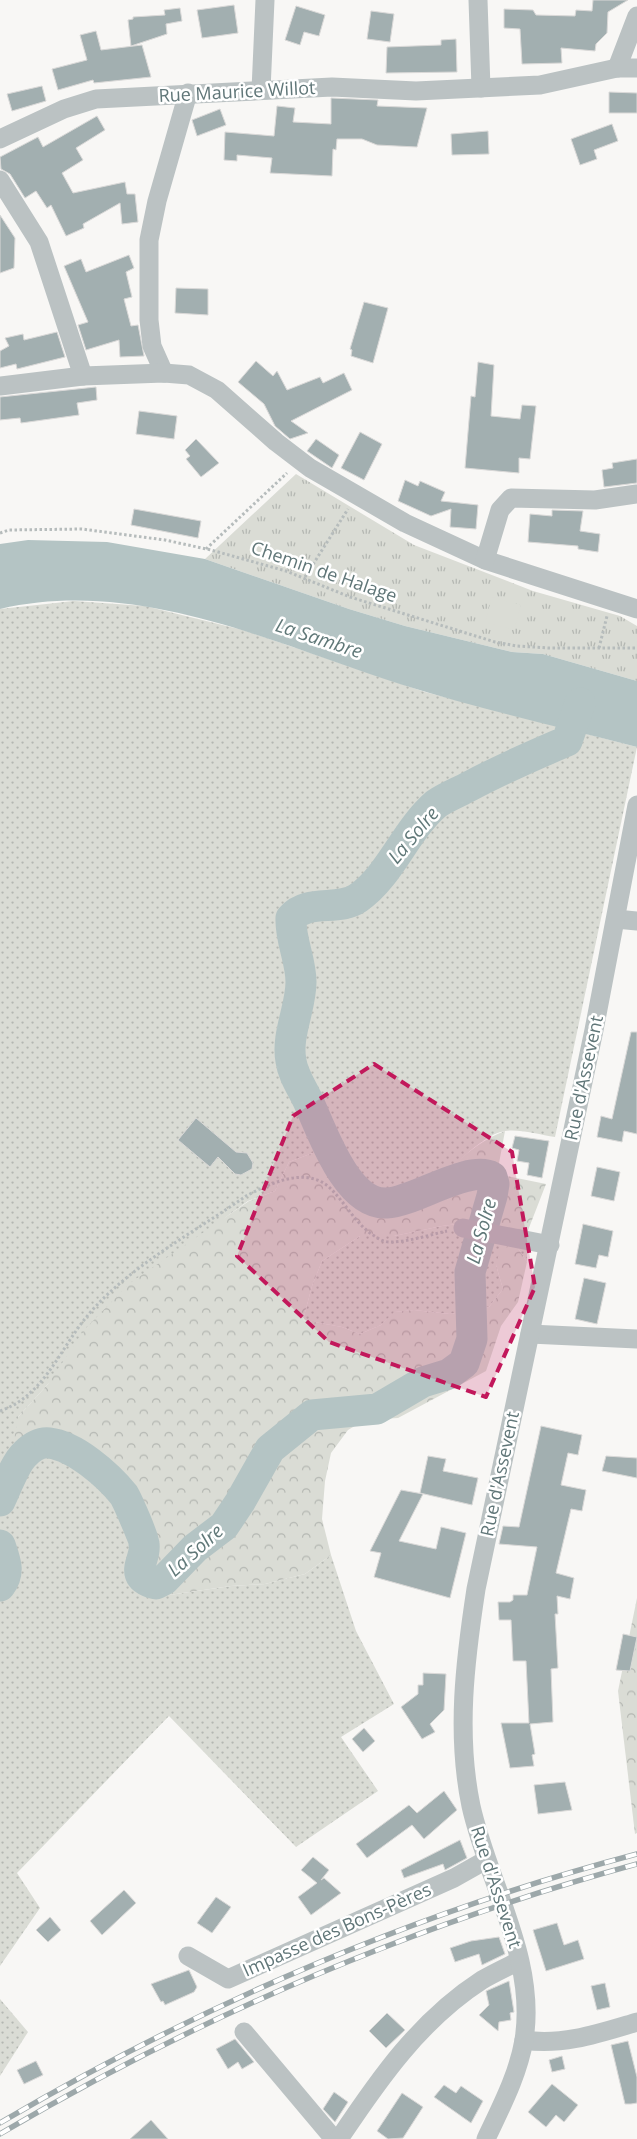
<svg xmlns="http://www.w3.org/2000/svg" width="637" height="2139" font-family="'Open Sans',sans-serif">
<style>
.grass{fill:url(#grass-dots)}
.forest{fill:url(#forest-crowns)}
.park{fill:url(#park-tufts)}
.garden{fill:#dadcd5}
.water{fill:#b4c4c4}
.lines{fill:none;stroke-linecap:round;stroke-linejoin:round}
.river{stroke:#b4c4c4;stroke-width:31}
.building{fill:#a2afb0;stroke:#dad9d8}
.path{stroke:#b6bcbc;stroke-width:3;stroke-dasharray:2.5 2.5;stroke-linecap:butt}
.minor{stroke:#bbc2c3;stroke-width:19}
.rail-casing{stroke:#9da8aa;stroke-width:5.5}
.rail{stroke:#fff;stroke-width:4;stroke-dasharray:11;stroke-linecap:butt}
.marked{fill:#c2185b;fill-opacity:0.2;stroke:#c2185b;stroke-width:4;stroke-dasharray:10 6;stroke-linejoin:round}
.labels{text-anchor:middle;stroke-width:5;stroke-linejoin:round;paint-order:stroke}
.street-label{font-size:18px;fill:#607678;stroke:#fff}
.water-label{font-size:19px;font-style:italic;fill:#607878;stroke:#fff}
</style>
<defs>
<pattern id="grass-dots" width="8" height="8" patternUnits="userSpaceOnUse" patternTransform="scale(1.25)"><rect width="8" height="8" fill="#dadcd5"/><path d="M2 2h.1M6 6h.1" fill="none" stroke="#b4b7b2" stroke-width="1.8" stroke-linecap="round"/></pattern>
<pattern id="forest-crowns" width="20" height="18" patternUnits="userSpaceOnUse" patternTransform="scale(1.25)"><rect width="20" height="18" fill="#dadcd5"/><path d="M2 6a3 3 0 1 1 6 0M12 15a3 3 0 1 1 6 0" fill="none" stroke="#b4b7b2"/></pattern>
<pattern id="park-tufts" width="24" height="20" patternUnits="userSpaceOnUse" patternTransform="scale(1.25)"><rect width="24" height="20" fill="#dadcd5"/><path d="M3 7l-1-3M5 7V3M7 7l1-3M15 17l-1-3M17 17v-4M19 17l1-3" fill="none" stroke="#b4b7b2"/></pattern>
</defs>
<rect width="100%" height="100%" fill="#f8f7f5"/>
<g class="grass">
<path d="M74 601 145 606 243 630 425 692 637 747 555 1137C540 1135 520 1129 505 1131 478 1134 428 1193 410 1213L376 1208 345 1183 323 1149 289 1162 275 1191 248 1201 226 1217 48 1384 18 1417 28 1447C76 1423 132 1496 149 1535 157 1553 158 1572 159 1591L169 1595 231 1586 265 1584 305 1574 331 1555 356 1631 394 1704 341 1737 378 1791 296 1847 169 1716 17 1873 40 1908 0 1966V609Z"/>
<path d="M474 1222 527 1233V1262L516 1245 496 1265 503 1289 489 1307 450 1314 414 1310 395 1312 381 1325 360 1334 342 1327 303 1320 312 1286 322 1261 360 1236H394L442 1226Z"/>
<path d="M0 1999 28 2032 0 2076Z"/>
</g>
<g class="forest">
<path d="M505 1131 497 1174 546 1184 527 1233 474 1222 442 1226 394 1236H360L322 1261 312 1286 303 1320 342 1327 360 1334 381 1325 394 1312 414 1310 450 1314 489 1307 503 1289 496 1265 500 1249 516 1245 527 1262 518 1302 501 1326 486 1371 398 1418 365 1420 348 1430 331 1453 325 1481 322 1519 331 1555 305 1574 265 1584 231 1586 169 1595 159 1591C158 1572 157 1553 149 1535 143 1521 136 1507 127 1495 111 1471 78 1445 50 1441 42 1439 35 1443 28 1447L14 1440 18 1417 48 1384 85 1329 130 1283 249 1201 275 1191 289 1162 323 1149 345 1183 376 1208 410 1213C438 1182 465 1146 505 1131Z"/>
<path d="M637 1598V1833L635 1834 618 1691Z"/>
</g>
<path class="park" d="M296 474 414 545 533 591 620 616 637 626V681L543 654 512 652 405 626 349 609 205 559Z"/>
<path class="garden" d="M492 597 521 605 514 630 485 622Z"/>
<path class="water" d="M28 540 107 542 205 559 349 609 405 626 512 652 543 654 637 681V747C559 727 480 709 403 685 274 644 139 577 0 609V544Z"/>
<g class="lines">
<g class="river">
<path d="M0 1501C6 1489 15 1463 25 1454 31 1448 40 1442 49 1443 75 1446 108 1475 124 1495 127 1500 144 1538 144 1544 147 1560 126 1577 156 1584L164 1580 195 1548 224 1526 240 1502 270 1449 312 1415 377 1409 423 1382 449 1374 464 1363 472 1339 470 1272 492 1196 494 1184 492 1177C469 1164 414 1202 387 1203 347 1206 322 1131 309 1103 303 1089 293 1076 291 1061 286 1035 301 1008 301 982 301 960 290 940 291 918 308 898 338 912 358 898 390 876 405 831 436 804 446 797 459 792 470 786 502 769 534 755 567 741L580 703"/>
<path d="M0 1545C5 1560 11 1572 0 1586"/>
</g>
</g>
<g class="building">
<path d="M593 0H628L608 12 607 33 596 44 595 51 561 48 562 63 522 64 520 29 504 28V9L533 10 536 15 575 16 576 10 592 11Z"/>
<path d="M234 5 238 33 202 38 197 10Z"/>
<path d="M296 6 325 15 319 36 304 32 300 45 285 40Z"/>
<path d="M180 8 182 21 166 24 167 34 131 46 128 20 133 19V17L165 15 164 10Z"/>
<path d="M371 11 394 14 390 42 367 39Z"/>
<path d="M96 31 101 50 142 45 151 77 94 83 93 80 58 90 52 69 87 60 80 35Z"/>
<path d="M456 39 457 72 386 73 387 47 441 45V40Z"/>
<path d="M42 86 46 101 12 111 7 94Z"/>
<path d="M609 92 637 93V113H609Z"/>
<path d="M331 98 378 100 377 106 427 108 417 147 377 145 362 139H337L336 150 333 149 332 176 270 173 272 158 237 155V161L224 160 225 132 274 136 277 106 295 108 293 122 331 124Z"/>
<path d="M220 109 226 125 197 136 192 120Z"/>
<path d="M97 116 105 130 76 148 83 160 62 173 73 193 125 182 127 194H135L138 222 122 224 120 203 83 224 84 228 66 236 51 205 47 208 36 191 25 198 10 174 1 169 0 157 38 137 43 147Z"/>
<path d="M612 124 618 141 594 150 597 159 580 165 571 139Z"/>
<path d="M488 131 489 154 452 155 451 134Z"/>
<path d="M0 215 15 238 14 268 0 273Z"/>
<path d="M129 255 134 268 126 272 132 297 124 299 131 326 138 325 144 356 120 357 119 340 86 350 78 325 88 322 64 266 81 259 86 272Z"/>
<path d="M176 288 208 289V315L175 313Z"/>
<path d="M364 302 388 308 373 363 351 356 352 350 350 349Z"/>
<path d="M57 332 65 357 17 369 16 364 0 368V351L9 346 5 338 23 334 24 340Z"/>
<path d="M256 361 273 376 277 371 287 390 320 377 323 383 344 373 352 390 291 421 308 433 290 439 275 426 264 404 238 382Z"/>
<path d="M478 362 494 365 491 416 520 419 522 405 536 406 530 459 519 458V473L465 468 471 396 475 397Z"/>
<path d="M96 387 97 400 77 403 79 415 21 423 20 418 0 420V397Z"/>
<path d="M139 411 177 416 174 439 136 434Z"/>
<path d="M360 432 382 444 364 480 341 468Z"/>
<path d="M196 439 219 463 201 477 186 459 190 456 185 450Z"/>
<path d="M316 439 339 455 332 468 307 451Z"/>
<path d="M637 459V483L604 487 602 470 613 468 612 463Z"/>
<path d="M405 480 418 486 420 481 445 492 441 501 478 505 476 529 450 527 451 509 431 516 398 501Z"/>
<path d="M134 509 201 521 198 538 131 525Z"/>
<path d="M552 510 583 511 580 531 600 534 598 552 578 549V546L528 542 530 514 552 516Z"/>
<path d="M631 1032H637V1134L624 1131 622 1142 597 1137 601 1116 612 1119Z"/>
<path d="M196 1118 236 1152 247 1153 253 1163 252 1169 241 1175 235 1174 218 1157 210 1167 178 1140Z"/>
<path d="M515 1136 549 1141 542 1178 527 1175 529 1163 517 1161 519 1150 512 1148Z"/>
<path d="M597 1167 620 1172 614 1201 591 1196Z"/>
<path d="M583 1224 613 1231 608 1257 599 1255 596 1268 575 1264Z"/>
<path d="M584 1278 606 1283 597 1324 575 1319Z"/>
<path d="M541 1426 582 1435 578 1455 568 1453 561 1485 586 1490 582 1511 571 1509 556 1573 574 1578 570 1599 557 1596 558 1614H555L558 1668 551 1669 553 1722 530 1724 535 1754 532 1755 534 1766 510 1768 501 1723H529L526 1661H513L511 1620H499L498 1602H510L513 1600V1595H527L537 1547 499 1544 503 1526 519 1527Z"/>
<path d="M428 1456 446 1459 443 1471 478 1478 472 1505 420 1493Z"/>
<path d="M606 1456 637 1458V1478L602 1471Z"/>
<path d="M401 1490 423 1494 399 1541 436 1549 441 1527 466 1533 450 1598 374 1577 381 1553 370 1551Z"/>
<path d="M623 1634 637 1637 630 1671 616 1670Z"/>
<path d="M423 1673 446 1674 444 1710 430 1724 435 1732 422 1739 401 1707 418 1694V1685H423Z"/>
<path d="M364 1728 375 1741 363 1752 352 1739Z"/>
<path d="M565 1782 572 1810 538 1814 534 1785Z"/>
<path d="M444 1791 457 1810 424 1839 412 1825 367 1858 356 1844 409 1805 417 1813Z"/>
<path d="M460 1840 467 1858 445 1870 443 1864 404 1878 401 1870Z"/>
<path d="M313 1857 329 1870 321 1880 324 1878 341 1893 311 1915 298 1897 317 1883 301 1870Z"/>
<path d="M124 1890 136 1903 102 1935 90 1921Z"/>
<path d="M216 1897 231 1907 212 1933 197 1923Z"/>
<path d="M50 1917 61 1930 48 1942 36 1930Z"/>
<path d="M557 1923 564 1945 578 1940 584 1959 546 1971 533 1930Z"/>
<path d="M499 1937 505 1954 482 1965 479 1954 455 1962 450 1948 471 1941Z"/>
<path d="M189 1970 197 1987 194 1992 165 2005 163 2001 161 2002 151 1984Z"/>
<path d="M509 1981 514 2012 510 2013 511 2020 499 2022 498 2031 479 2015 489 2005 486 1991Z"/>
<path d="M605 1983 610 2007 597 2010 591 1986Z"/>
<path d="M387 2013 405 2030 386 2048 369 2031Z"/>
<path d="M235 2039 254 2062 242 2069 238 2062 228 2069 216 2049Z"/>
<path d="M628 2041 637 2077V2103L631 2104H625L611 2045Z"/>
<path d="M562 2056 565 2069 552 2072 549 2060Z"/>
<path d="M36 2061 43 2075 24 2084 17 2070Z"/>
<path d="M552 2084 578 2105 564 2122 556 2115 546 2127 528 2112Z"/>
<path d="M444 2085 456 2093 461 2086 483 2101 471 2123 434 2097Z"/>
<path d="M334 2092 348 2102 335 2122 323 2109Z"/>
<path d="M402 2093 423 2107 403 2138 388 2139 377 2131Z"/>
<path d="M151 2120 168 2139H130Z"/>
</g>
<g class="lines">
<g class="path">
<path d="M0 533 9 530 82 529 165 540 211 550 286 571 350 597 495 642 517 646 549 648H637"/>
<path d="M206 549 287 473"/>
<path d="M305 577 348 509"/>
<path d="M599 648 607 616"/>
<path d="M0 1411C41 1397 57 1356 81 1324 120 1271 192 1234 246 1196 269 1184 305 1166 329 1187 344 1201 353 1220 370 1233 376 1237 382 1242 390 1242 408 1242 429 1235 447 1231"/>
</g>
<g class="minor">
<path d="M478 0 481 88"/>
<path d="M617 68 637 16"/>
<path d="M261 90 265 0"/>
<path d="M0 139 64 109 96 99 332 87 416 91 540 85 617 68H637"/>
<path d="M0 180 39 242 83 376"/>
<path d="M164 373 152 346 149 320V240L157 201 188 93"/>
<path d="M0 386 83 376 164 373 189 375 217 390 276 442 310 468 405 523 485 560 637 609"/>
<path d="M485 560 500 510 511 498 595 500 637 494"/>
<path d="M616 919 637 921"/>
<path d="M463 1228 550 1245"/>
<path d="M530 1334 637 1339"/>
<path d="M188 1956 228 1979 454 1878 486 1860"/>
<path d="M244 2032 334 2139"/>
<path d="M524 2040C563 2046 600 2033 637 2022"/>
<path d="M339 2139C379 2079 420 2020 482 1980 494 1973 507 1967 519 1961"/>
<path d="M486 2139C501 2107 518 2075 524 2040 537 1959 488 1883 471 1806 456 1734 465 1661 476 1589L594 1030 637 805"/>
</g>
<defs>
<g id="rail">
<path d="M0 2123C199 2006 413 1913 637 1854"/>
<path d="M0 2134C200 2016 413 1925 637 1864"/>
</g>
</defs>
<use href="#rail" class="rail-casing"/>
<use href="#rail" class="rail"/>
</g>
<path class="marked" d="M374 1064 512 1152 535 1287 486 1397 329 1342 237 1256 293 1116Z"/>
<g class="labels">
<g class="street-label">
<text transform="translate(237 92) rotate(-3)" y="6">Rue Maurice Willot</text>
<text transform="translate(324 572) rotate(19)" y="6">Chemin de Halage</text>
<text transform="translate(584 1078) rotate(-78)" y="6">Rue d'Assevent</text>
<text transform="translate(500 1474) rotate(-78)" y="6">Rue d'Assevent</text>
<text transform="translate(496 1887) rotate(72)" y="6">Rue d'Assevent</text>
<text transform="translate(337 1930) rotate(-24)" y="6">Impasse des Bons-Pères</text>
</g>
<g class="water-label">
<text transform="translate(319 638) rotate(18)" y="7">La Sambre</text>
<text transform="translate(413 835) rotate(-50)" y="7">La Solre</text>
<text transform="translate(481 1231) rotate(-75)" y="7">La Solre</text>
<text transform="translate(195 1550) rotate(-42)" y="7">La Solre</text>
</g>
</g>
</svg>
